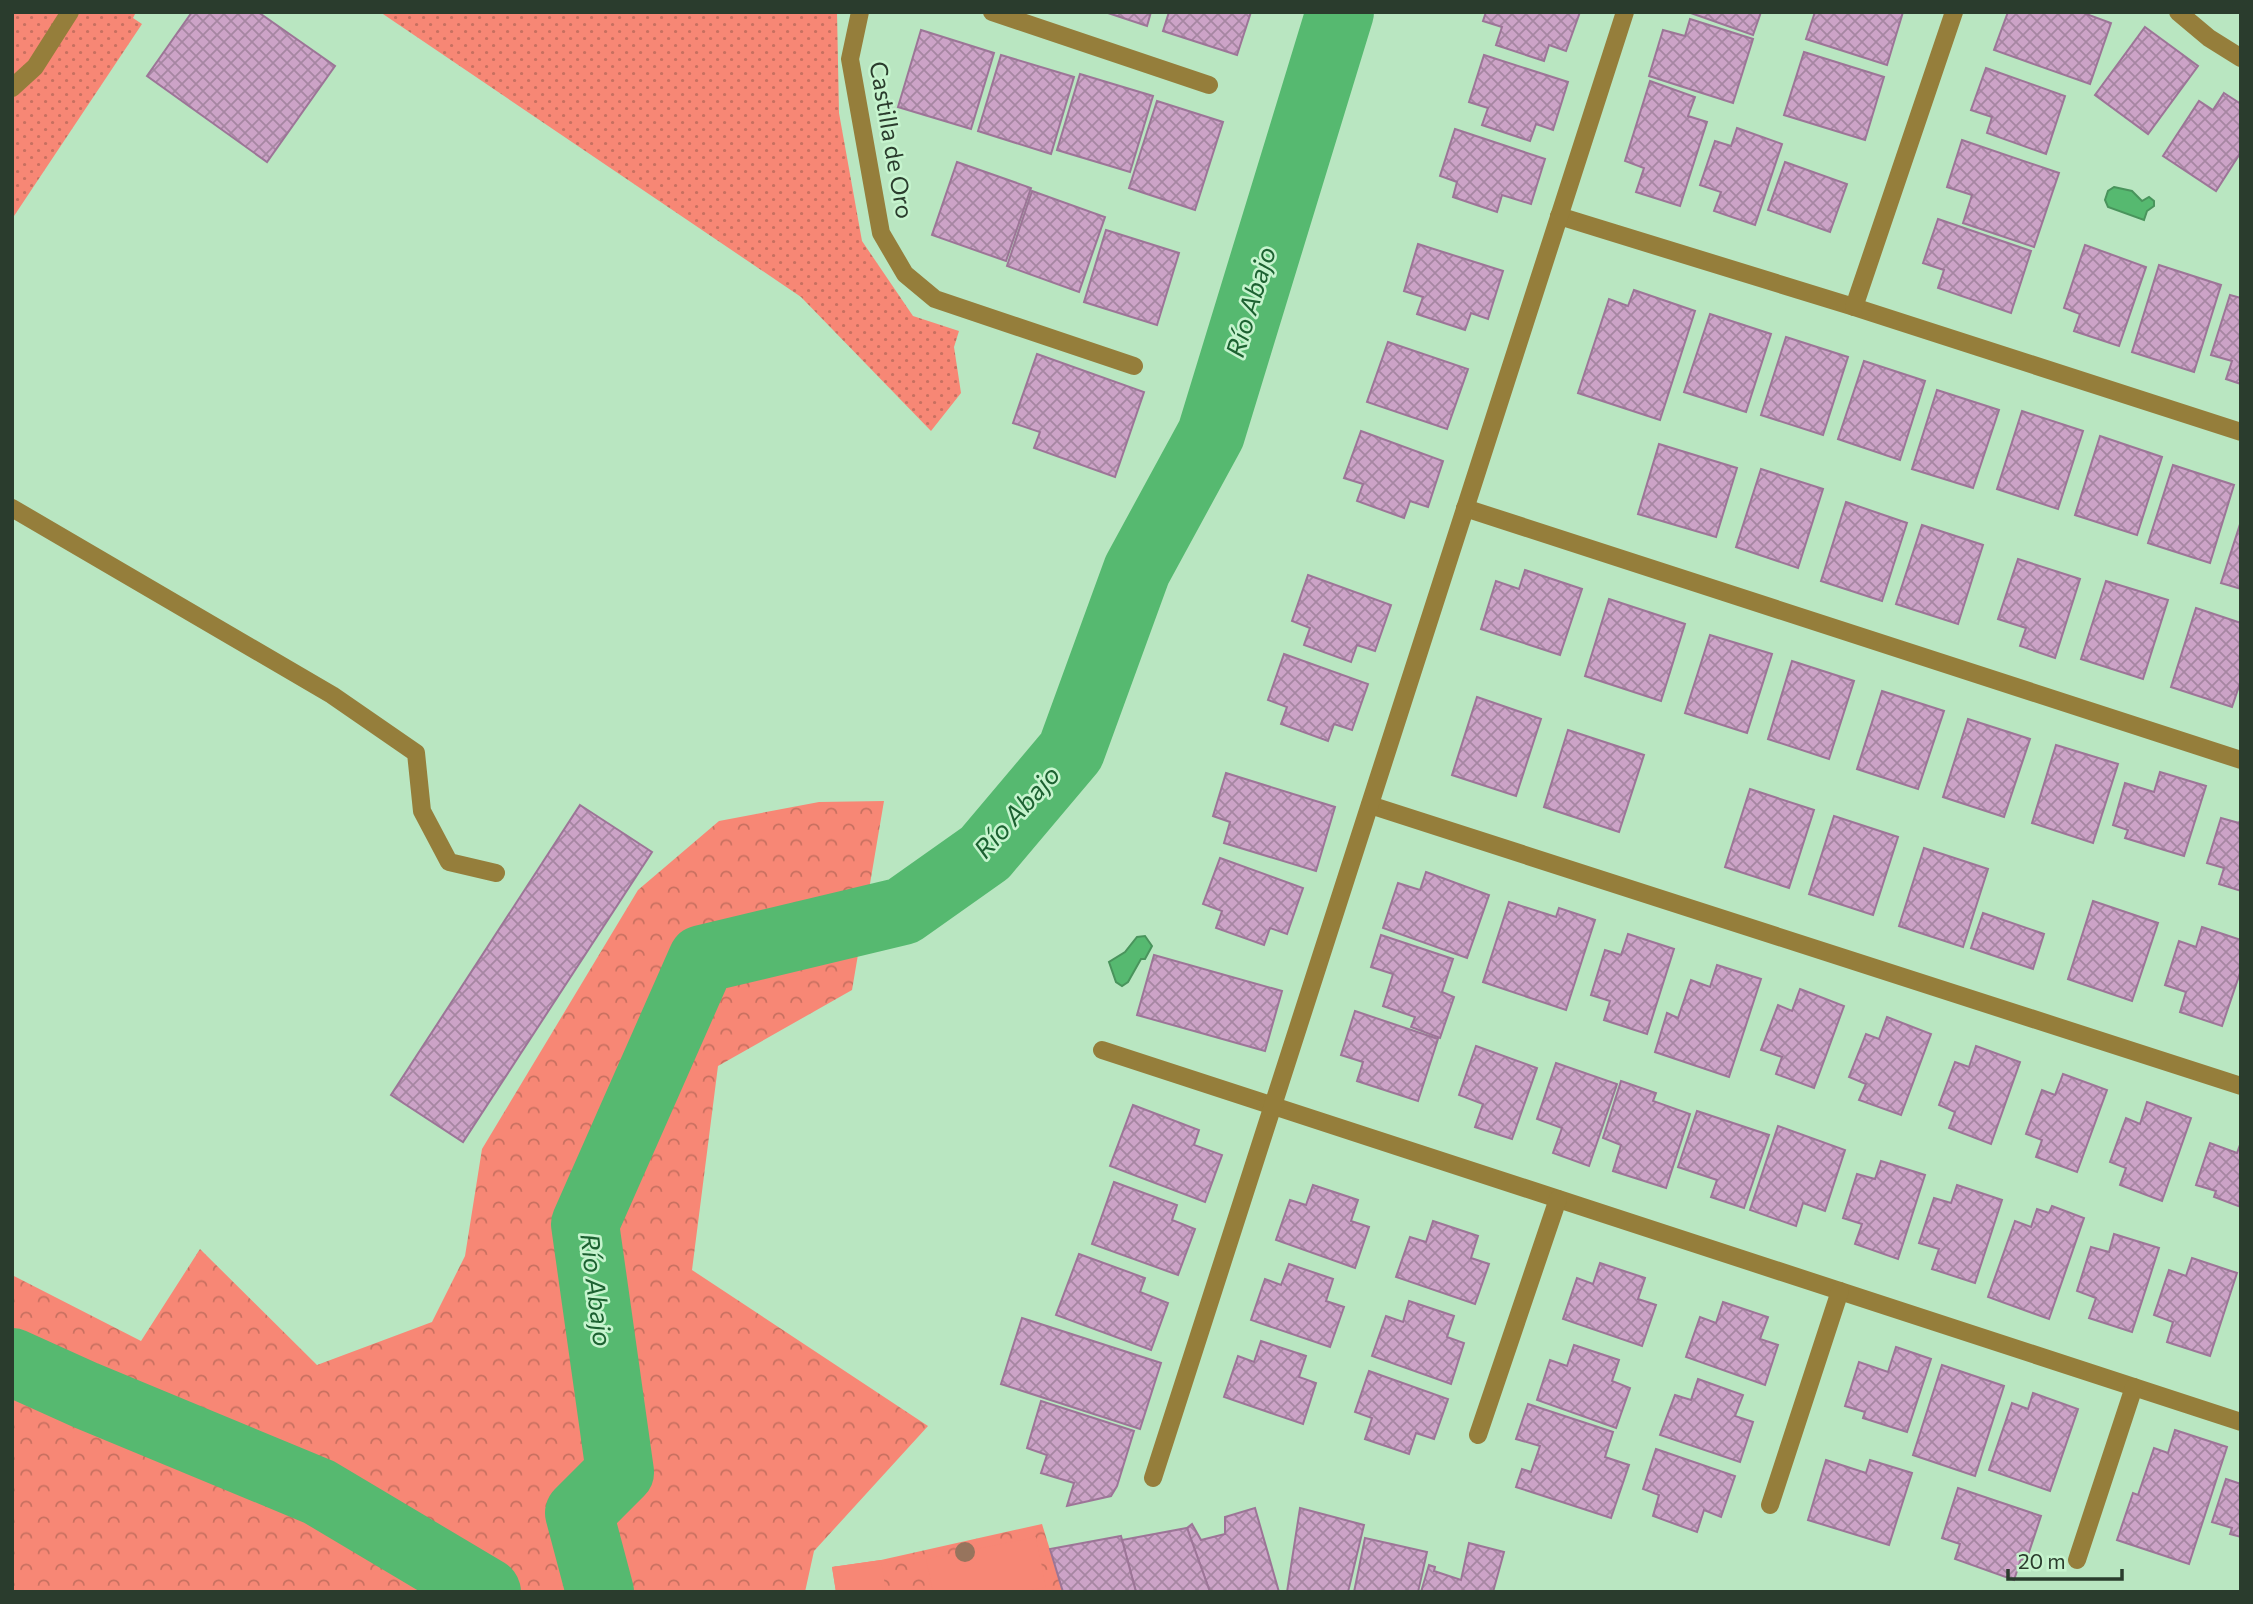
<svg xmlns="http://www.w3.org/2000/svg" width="2253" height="1604" font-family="Commissioner,sans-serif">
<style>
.grass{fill:url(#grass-dots)}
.forest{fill:url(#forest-crowns)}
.pitch{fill:#f78775}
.water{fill:#56b970;stroke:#49945c;stroke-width:2}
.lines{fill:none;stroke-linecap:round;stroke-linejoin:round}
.river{stroke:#56b970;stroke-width:68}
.building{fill:url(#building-cross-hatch);stroke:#9c7597;stroke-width:2}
.minor{stroke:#957e3b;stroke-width:18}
.tree{fill:#97745d}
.labels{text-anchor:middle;stroke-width:5;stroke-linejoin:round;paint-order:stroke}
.street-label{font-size:24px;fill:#2a3c2d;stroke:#c6f4ce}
.water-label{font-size:26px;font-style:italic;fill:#1c6131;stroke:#c6f4ce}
</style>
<defs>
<pattern id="grass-dots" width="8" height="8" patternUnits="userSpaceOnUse" patternTransform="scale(1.75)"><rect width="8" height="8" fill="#f78775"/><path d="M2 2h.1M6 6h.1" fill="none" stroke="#c87060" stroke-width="1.8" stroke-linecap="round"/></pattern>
<pattern id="forest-crowns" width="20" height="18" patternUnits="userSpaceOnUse" patternTransform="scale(1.75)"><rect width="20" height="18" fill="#f78775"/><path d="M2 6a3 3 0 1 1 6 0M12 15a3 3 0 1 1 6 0" fill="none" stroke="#c87060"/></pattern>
<pattern id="building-cross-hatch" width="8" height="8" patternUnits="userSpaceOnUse" patternTransform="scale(1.75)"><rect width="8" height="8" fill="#cca3c7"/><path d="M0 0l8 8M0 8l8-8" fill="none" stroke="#a686a2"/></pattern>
</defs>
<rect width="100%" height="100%" fill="#b9e6c1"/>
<g class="grass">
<path d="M12 12H136L133 18 142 24 12 219Z"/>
<path d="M380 12H837L839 113 862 241 913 316 959 331 954 347 961 393 931 431 801 297Z"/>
</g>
<g class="forest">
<path d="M884 801 852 990 718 1066 692 1270 928 1426 814 1551 805 1592H12V1275L141 1341 200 1249 317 1365 432 1322 465 1256 482 1149 638 890 719 821 819 802Z"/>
<path d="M1042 1524 1063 1592H836L832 1567 881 1560Z"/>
</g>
<g class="pitch">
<path d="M1036 1537 1046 1587 1022 1592H933L926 1559Z"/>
<path d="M881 1560 886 1592H836L832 1567Z"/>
</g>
<g class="water">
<path d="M2114 187 2132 191 2142 201 2149 197 2154 201V206L2147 211 2144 220 2108 207 2105 200 2108 191Z"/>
<path d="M1145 936 1152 946 1145 959H1141L1128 982 1122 986 1116 982 1109 962 1125 952 1137 937Z"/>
</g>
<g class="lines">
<g class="river">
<path d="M12 1362 85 1395 319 1492 487 1592"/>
<path d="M600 1592 579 1513 620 1472 585 1224 702 959 903 911 985 853 1071 751 1137 570 1211 434 1340 12"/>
</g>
</g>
<g class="building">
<path d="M192 12H258L335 66 267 162 147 76Z"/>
<path d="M1105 12H1151L1147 26Z"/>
<path d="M1169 12H1251L1237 55 1163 31Z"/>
<path d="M1486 12H1580L1566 51 1549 45 1544 61 1496 45 1502 27 1483 21Z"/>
<path d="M1688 12H1761L1753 35Z"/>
<path d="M1815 12H1903L1887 65 1806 39Z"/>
<path d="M2008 12H2081L2111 23 2090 84 1994 50Z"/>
<path d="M1690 19 1753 39 1733 103 1649 76 1663 30 1685 36Z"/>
<path d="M2145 27 2198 66 2148 134 2095 95Z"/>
<path d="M921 30 994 53 971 129 898 107Z"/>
<path d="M1804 52 1884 77 1865 140 1784 115Z"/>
<path d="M1001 55 1074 77 1051 154 978 131Z"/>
<path d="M1484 55 1568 82 1553 130 1536 124 1530 141 1482 125 1488 108 1469 102Z"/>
<path d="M1986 68 2065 96 2046 154 1987 133 1992 117 1971 110Z"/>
<path d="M1080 74 1153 96 1130 172 1057 150Z"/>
<path d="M1650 81 1695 97 1688 116 1707 122 1680 206 1636 192 1644 168 1625 161Z"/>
<path d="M2224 93 2241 104V152L2216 191 2163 156 2199 101 2213 110Z"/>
<path d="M1157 101 1223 122 1195 210 1129 188Z"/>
<path d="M1737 128 1782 144 1755 225 1714 211 1721 192 1700 185 1715 141 1731 146Z"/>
<path d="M1455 129 1545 159 1531 204 1502 195 1497 212 1453 197 1457 182 1440 176Z"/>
<path d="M1962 140 2059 173 2034 247 1963 223 1972 195 1947 187Z"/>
<path d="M957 162 1031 188 1006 261 932 235Z"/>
<path d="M1785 162 1847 184 1830 232 1768 210Z"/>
<path d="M1032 191 1105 217 1079 292 1007 266Z"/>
<path d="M1938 219 2031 251 2011 313 1938 288 1944 270 1923 263Z"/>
<path d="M1106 230 1179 253 1157 325 1084 302Z"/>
<path d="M1418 244 1503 271 1488 319 1471 313 1465 330 1417 314 1423 297 1404 291Z"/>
<path d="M2085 245 2146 267 2119 346 2074 331 2080 314 2064 308Z"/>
<path d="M2159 265 2221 285 2194 372 2132 352Z"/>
<path d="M1634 290 1695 311 1660 420 1578 393 1609 299 1628 306Z"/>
<path d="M2230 295 2241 298V384L2226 379 2232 361 2211 355Z"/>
<path d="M1710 314 1771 334 1746 412 1684 392Z"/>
<path d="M1786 337 1848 357 1823 435 1761 415Z"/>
<path d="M1388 342 1468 369 1447 429 1367 402Z"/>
<path d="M1037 354 1144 392 1115 477 1034 448 1040 432 1013 423Z"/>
<path d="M1864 361 1925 381 1900 460 1838 439Z"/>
<path d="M1937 390 1999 410 1973 488 1912 469Z"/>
<path d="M2022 411 2083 431 2058 509 1997 489Z"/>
<path d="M1361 431 1443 461 1428 507 1410 501 1404 518 1357 501 1363 484 1344 478Z"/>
<path d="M2100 436 2162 457 2137 535 2075 515Z"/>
<path d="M1659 444 1737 468 1716 537 1638 514Z"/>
<path d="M2173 465 2234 485 2210 563 2148 543Z"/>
<path d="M1761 469 1823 489 1798 568 1736 547Z"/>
<path d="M1846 502 1907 523 1882 601 1821 581Z"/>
<path d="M2241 521V589L2221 583Z"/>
<path d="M1922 525 1983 545 1958 624 1896 604Z"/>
<path d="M2018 559 2080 579 2055 658 2020 646 2026 628 1998 619Z"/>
<path d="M1525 570 1582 589 1560 655 1481 629 1496 581 1519 589Z"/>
<path d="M1308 575 1391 605 1375 651 1357 645 1351 662 1304 645 1310 628 1292 621Z"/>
<path d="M2106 581 2168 600 2143 679 2081 659Z"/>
<path d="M1609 599 1685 624 1661 701 1585 676Z"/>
<path d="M2196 608 2241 623V680L2232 707 2171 687Z"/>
<path d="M1710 635 1772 654 1747 733 1685 713Z"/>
<path d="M1284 654 1368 684 1352 730 1334 724 1328 741 1281 724 1287 707 1268 700Z"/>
<path d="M1792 661 1854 681 1829 759 1768 739Z"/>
<path d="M1882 691 1944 711 1918 789 1857 769Z"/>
<path d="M1477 697 1541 719 1516 796 1452 775Z"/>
<path d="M1968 719 2030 739 2004 817 1943 797Z"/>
<path d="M1568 730 1644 755 1619 832 1544 807Z"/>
<path d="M2056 745 2118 764 2093 843 2032 823Z"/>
<path d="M2160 772 2206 786 2184 856 2125 838 2128 830 2113 825 2125 783 2154 792Z"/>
<path d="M1226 773 1335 807 1316 871 1224 843 1230 822 1213 816Z"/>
<path d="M1750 789 1814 810 1789 888 1725 867Z"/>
<path d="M580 805 652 852 463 1142 391 1095Z"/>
<path d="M1834 816 1898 837 1873 915 1809 894Z"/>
<path d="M2221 818 2239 823 2241 819V891L2219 884 2224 868 2207 863Z"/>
<path d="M1924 848 1988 869 1963 947 1899 926Z"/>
<path d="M1220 858 1303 888 1287 934 1270 928 1264 945 1216 928 1222 911 1203 904Z"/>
<path d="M1426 872 1489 895 1467 958 1383 928 1398 883 1420 890Z"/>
<path d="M2093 901 2158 923 2132 1001 2068 979Z"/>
<path d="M1509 902 1556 917 1559 908 1595 920 1566 1010 1483 982Z"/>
<path d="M1983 913 2044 934 2033 969 1971 948Z"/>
<path d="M2202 927 2241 940V970L2222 1026 2180 1012 2186 992 2165 985 2179 941 2196 947Z"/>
<path d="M1628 934 1674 949 1647 1034 1604 1020 1610 1001 1591 995 1605 950 1621 955Z"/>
<path d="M1381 935 1453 959 1442 992 1454 997 1440 1038 1411 1027 1415 1017 1383 1006 1393 974 1371 967Z"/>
<path d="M1154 955 1282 991 1265 1051 1137 1015Z"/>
<path d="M1717 965 1761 979 1729 1077 1655 1052 1667 1013 1678 1018 1691 980 1710 987Z"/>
<path d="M1800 989 1844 1006 1814 1088 1776 1074 1782 1057 1761 1050 1778 1005 1792 1011Z"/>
<path d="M1355 1011 1438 1039 1418 1101 1357 1081 1363 1062 1341 1055Z"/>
<path d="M1887 1017 1931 1034 1901 1115 1859 1100 1866 1084 1849 1077 1866 1034 1879 1039Z"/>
<path d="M1476 1046 1537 1068 1512 1139 1475 1127 1483 1104 1459 1095Z"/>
<path d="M1976 1046 2020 1062 1991 1144 1949 1128 1955 1112 1939 1105 1955 1062 1969 1067Z"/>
<path d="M1556 1063 1617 1084 1589 1166 1553 1153 1562 1128 1537 1119Z"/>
<path d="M2063 1074 2107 1090 2077 1172 2036 1157 2042 1140 2026 1134 2042 1090 2055 1095Z"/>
<path d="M1621 1081 1656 1093 1653 1101 1690 1114 1666 1188 1613 1171 1621 1145 1603 1138Z"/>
<path d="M2147 1102 2191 1118 2162 1201 2120 1185 2126 1168 2110 1162 2126 1118 2140 1124Z"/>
<path d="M1133 1105 1199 1130 1194 1145 1222 1155 1205 1202 1110 1166Z"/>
<path d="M1697 1111 1769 1135 1744 1208 1711 1197 1717 1180 1678 1167Z"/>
<path d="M1778 1126 1845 1150 1825 1211 1803 1203 1796 1226 1750 1210Z"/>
<path d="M2241 1142V1207L2214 1197 2216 1191 2196 1185 2210 1143 2237 1153Z"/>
<path d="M1881 1161 1925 1175 1898 1259 1855 1244 1862 1224 1843 1218 1857 1174 1875 1179Z"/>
<path d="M1114 1182 1177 1205 1172 1220 1195 1229 1178 1275 1092 1244Z"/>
<path d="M1313 1185 1358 1200 1351 1221 1369 1227 1355 1268 1276 1240 1290 1200 1306 1205Z"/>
<path d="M1957 1185 2002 1200 1975 1283 1932 1269 1939 1249 1919 1243 1934 1198 1951 1203Z"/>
<path d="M2052 1206 2084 1218 2049 1319 1988 1297 2015 1221 2031 1227 2037 1209 2049 1213Z"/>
<path d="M1433 1221 1478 1236 1471 1258 1489 1264 1475 1304 1396 1277 1410 1237 1426 1242Z"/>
<path d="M2114 1234 2159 1248 2132 1332 2089 1318 2096 1298 2077 1291 2091 1247 2109 1252Z"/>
<path d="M1079 1254 1145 1278 1140 1292 1168 1303 1151 1350 1056 1315Z"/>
<path d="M2192 1258 2237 1273 2210 1356 2167 1342 2173 1322 2154 1315 2169 1270 2186 1276Z"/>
<path d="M1600 1263 1645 1278 1638 1299 1656 1305 1642 1346 1563 1319 1577 1278 1593 1284Z"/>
<path d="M1289 1264 1333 1279 1326 1301 1344 1307 1330 1347 1251 1320 1265 1279 1281 1285Z"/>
<path d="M1409 1301 1454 1316 1447 1337 1464 1343 1451 1384 1372 1356 1386 1316 1403 1322Z"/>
<path d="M1723 1302 1768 1317 1760 1339 1778 1345 1765 1385 1686 1357 1700 1317 1716 1323Z"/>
<path d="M1022 1318 1161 1363 1140 1429 1001 1384Z"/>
<path d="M1261 1341 1306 1356 1299 1377 1316 1383 1303 1424 1224 1397 1238 1356 1254 1362Z"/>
<path d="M1574 1345 1619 1360 1612 1381 1630 1388 1616 1428 1537 1400 1550 1360 1567 1366Z"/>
<path d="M1896 1347 1931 1359 1907 1432 1863 1418 1865 1412 1845 1406 1859 1362 1888 1372Z"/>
<path d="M1942 1365 2004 1386 1975 1476 1913 1455Z"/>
<path d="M1369 1371 1448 1399 1434 1439 1416 1433 1409 1454 1365 1439 1372 1418 1355 1412Z"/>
<path d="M1698 1379 1743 1395 1735 1416 1753 1422 1740 1462 1660 1435 1675 1395 1691 1400Z"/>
<path d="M2033 1393 2078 1409 2050 1491 1989 1470 2012 1403 2028 1409Z"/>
<path d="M1041 1401 1134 1431 1117 1486 1111 1496 1067 1506 1074 1483 1041 1473 1047 1455 1027 1448Z"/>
<path d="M1528 1404 1613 1432 1605 1457 1629 1465 1611 1518 1516 1487 1522 1469 1531 1472 1540 1446 1516 1439Z"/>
<path d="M2175 1430 2227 1447 2189 1564 2117 1540 2133 1493 2138 1495 2154 1448 2168 1453Z"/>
<path d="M1656 1449 1735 1476 1721 1517 1704 1510 1697 1532 1653 1516 1659 1495 1643 1489Z"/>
<path d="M1826 1460 1866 1473 1870 1460 1912 1473 1889 1545 1808 1520Z"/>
<path d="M2226 1479 2241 1484V1537L2230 1534 2232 1528 2212 1522Z"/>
<path d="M1958 1488 2041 1516 2026 1561 2021 1559 2014 1580 1955 1559 1960 1544 1942 1538Z"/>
<path d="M1255 1508 1279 1592H1210L1187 1528 1192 1524 1201 1540 1225 1534V1517Z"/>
<path d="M1300 1508 1364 1525 1348 1592H1287Z"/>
<path d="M1187 1528 1210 1592H1136L1122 1540Z"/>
<path d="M1121 1536 1136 1592H1063L1050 1549Z"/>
<path d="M1365 1538 1427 1552 1418 1592H1354Z"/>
<path d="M1469 1543 1504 1552 1493 1592H1421L1429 1565 1435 1567 1434 1571 1461 1580Z"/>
</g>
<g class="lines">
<g class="minor">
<path d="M860 12 850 59 881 233 905 274 935 299 1134 366"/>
<path d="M992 12 1209 85"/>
<path d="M2178 12 2209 38 2241 58"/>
<path d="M12 88 35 67 70 12"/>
<path d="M1559 216 1854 307 2241 432"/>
<path d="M1854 307 1954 12"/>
<path d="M12 508 332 695 416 753 422 811 449 862 496 873"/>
<path d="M1465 508 2241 760"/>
<path d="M1370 805 2241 1086"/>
<path d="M1102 1050 2241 1422"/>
<path d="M1478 1435 1558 1199"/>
<path d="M1153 1478 1625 12"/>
<path d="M1770 1505 1840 1291"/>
<path d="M2077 1560 2134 1387"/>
</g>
</g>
<circle class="tree" cx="965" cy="1552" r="10"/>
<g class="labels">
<g class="street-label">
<text transform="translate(891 140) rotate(80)" y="8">Castilla de Oro</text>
</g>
<g class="water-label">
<text transform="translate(1251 302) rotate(-73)" y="9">Río Abajo</text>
<text transform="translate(1017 812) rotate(-48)" y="9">Río Abajo</text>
<text transform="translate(596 1290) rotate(83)" y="9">Río Abajo</text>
</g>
</g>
<rect width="2253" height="1604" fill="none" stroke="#2a3c2d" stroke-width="28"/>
<path d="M2008 1569v10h114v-10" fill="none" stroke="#2a3c2d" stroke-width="3.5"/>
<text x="2018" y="1569" font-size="21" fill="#2a3c2d" stroke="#c6f4ce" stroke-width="5" paint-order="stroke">20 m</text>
</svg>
